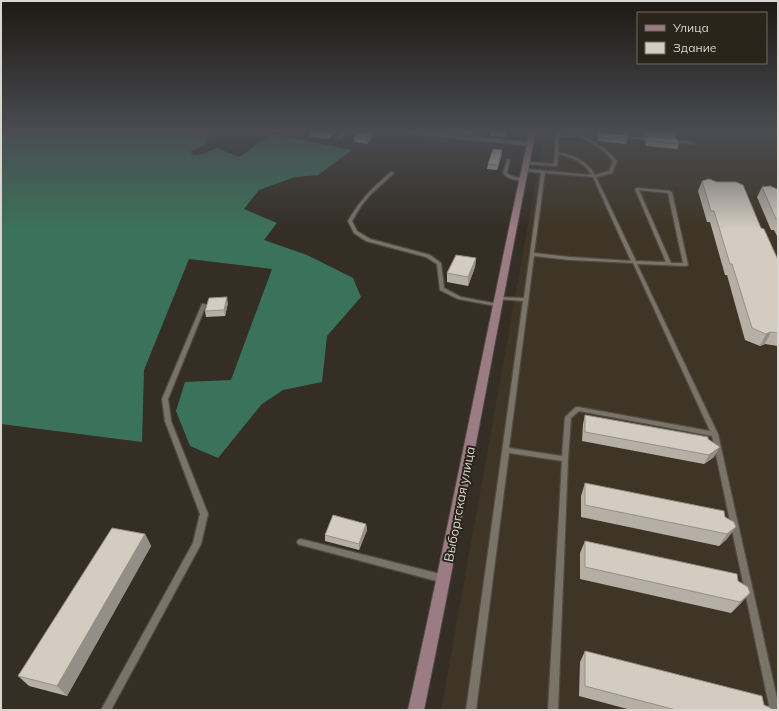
<svg xmlns="http://www.w3.org/2000/svg" width="779" height="711" font-family="Mulish,sans-serif">
<style>
.built{fill:#3e3526}
.forest{fill:#3b725b}
.lines{fill:none;stroke-linecap:round;stroke-linejoin:round}
.lane-casing{stroke:#514b44;stroke-width:2.5}
.street-casing{stroke:#514b44;stroke-width:2}
.secondary-casing{stroke:#514b44;stroke-width:2}
.lane{fill:#7a7368;fill-rule:evenodd}
.street{fill:#7a7368;fill-rule:evenodd}
.secondary{fill:#9c7c84;fill-rule:evenodd}
.wall{fill:#b6afa5}
.shaded-wall{fill:#948f86}
.building{fill:#d4ccc0;stroke:#948f86}
.labels{text-anchor:middle;stroke-width:4;stroke-linejoin:round;paint-order:stroke}
.near-street-label{font-size:13px;fill:#d9d5cf;stroke:#2a241b}
</style>
<rect width="100%" height="100%" fill="#342e25"/>
<path class="built" d="M545 130H778V710H441Z"/>
<path class="forest" d="M1 130H212L207 143 190 152 195 155 203 154 217 148 239 157 272 134 352 150 318 175 295 177 259 190 244 209 277 223 264 240 307 255 353 278 361 297 327 336 322 382 283 390 262 404 218 458 190 446 176 411 185 382 231 380 272 269 189 259 144 370 142 442 1 424Z"/>
<g class="lines">
<defs>
<g id="lane">
<path d="M352 130H357L345 134 341 139 338 138 343 132Z"/>
<path d="M556 130H560L559 135H572V131L574 130 576 131 603 134 605 135 603 136 575 133C592 139 605 147 617 161L612 173 596 177 636 261 666 262 635 189 637 188 670 191 672 192 688 265 686 266 637 264 718 434 778 703V710H770L712 436 579 411 571 418 568 459 558 710H548L562 461 509 453 476 710H466L523 301 498 299 496 298 498 297 524 298 541 173 526 171 524 170 526 169 591 175C585 162 571 157 558 154L557 166 525 164 524 163 526 162 554 164ZM575 135C590 141 603 148 613 161L609 171 595 175C588 161 573 155 558 152L559 137H573ZM545 173 593 177 631 261 570 257 534 253ZM639 190 668 193 683 263H671ZM534 256 570 260 633 263 710 431 578 407H576L565 417 562 456 509 448Z"/>
<path d="M620 135 651 138 653 139 651 140 619 137V135Z"/>
<path d="M672 140 693 142 695 143 693 144 671 142 670 141Z"/>
<path d="M507 159 510 160 507 173C512 178 518 177 525 178V180C517 181 509 180 503 173Z"/>
<path d="M391 172 394 173 370 195 361 206 352 221 357 231 370 239 430 255 441 263 444 288 461 297 498 304V306H496L458 299 440 290 437 264 426 257 366 241 354 233 348 221C360 200 373 187 391 172Z"/>
<path d="M202 304H204L206 305 168 399 171 421 208 514 201 544 111 710H101L193 543 200 514 165 421 162 399Z"/>
<path d="M301 539 444 575 447 576 448 579 447 582 444 583 301 545 298 544 297 542 298 540Z"/>
</g>
<path id="street" d="M386 130H407L530 142 533 144 530 146 389 132Z"/>
<path id="secondary" d="M530 130H536C497 323 464 517 424 710H408C451 517 488 323 530 130Z"/>
</defs>
<use href="#lane" class="lane-casing"/>
<use href="#street" class="street-casing"/>
<use href="#secondary" class="secondary-casing"/>
<use href="#lane" class="lane"/>
<use href="#street" class="street"/>
<use href="#secondary" class="secondary"/>
</g>
<g class="wall">
<path d="M311 130H338L329 139 311 137Z"/>
<path d="M377 130 367 144 354 142V138Z"/>
<path d="M461 130H472L470 135 461 134Z"/>
<path d="M491 130H517V132L507 131 504 137 490 136Z"/>
<path d="M597 130H627L626 134 597 131Z"/>
<path d="M643 130H696L695 133 677 131 674 139 644 136Z"/>
<path d="M755 130H778V132Z"/>
<path d="M598 132 628 139 626 144 597 141Z"/>
<path d="M646 136 679 144 677 149 646 146 645 141Z"/>
<path d="M502 150V155L497 170 487 169 488 164Z"/>
<path d="M702 181 761 228 778 260V346L765 344 760 346 745 340 727 275H725L710 222H707L698 191Z"/>
<path d="M762 187 778 190V238L774 230H771L757 197Z"/>
<path d="M476 258 475 267 468 286 447 282V273Z"/>
<path d="M228 303 225 316 206 317 205 311Z"/>
<path d="M585 415 714 457 704 464 582 441 583 424Z"/>
<path d="M585 483 725 517 727 539 719 546 581 517V496Z"/>
<path d="M366 524 367 530 359 550 325 541V535Z"/>
<path d="M145 534 151 546 67 696 29 686 18 676Z"/>
<path d="M585 541 738 581 750 593 740 604 731 613 580 579V553Z"/>
<path d="M585 651 764 705 773 710H631L579 696 580 662Z"/>
</g>
<g class="shaded-wall">
<path d="M330 130H338L329 139V132Z"/>
<path d="M374 130H377L367 144 366 139Z"/>
<path d="M506 130H507L504 137 505 133Z"/>
<path d="M502 150V155L497 170 498 165Z"/>
<path d="M476 258 475 267 468 286V277Z"/>
<path d="M227 297 228 303 225 316 224 310Z"/>
<path d="M771 332 765 344 760 346 766 334Z"/>
<path d="M720 447 714 457 704 464 709 455Z"/>
<path d="M366 524 367 530 359 550V544Z"/>
<path d="M736 527 727 539 719 546 727 534Z"/>
<path d="M145 534 151 546 67 696 57 686Z"/>
<path d="M750 593 740 604 731 613 740 602Z"/>
</g>
<g class="building">
<path d="M314 130H330L329 132Z"/>
<path d="M360 130H374L366 139 354 138Z"/>
<path d="M491 130H506L505 133 491 131Z"/>
<path d="M598 132 627 135 628 139 598 137Z"/>
<path d="M646 136 677 139 679 144 647 141Z"/>
<path d="M493 149 502 150 498 165 488 164Z"/>
<path d="M709 179 717 182H736L743 185 761 228 764 229 778 260V333L771 332 766 334 752 328 732 264H730L714 211H711L702 181Z"/>
<path d="M770 186 777 189 778 190V219H776L762 187Z"/>
<path d="M456 255 476 258 468 277 447 273Z"/>
<path d="M227 297 224 310 205 311 209 298Z"/>
<path d="M585 415 708 437V439L720 447 709 455 585 432Z"/>
<path d="M585 483 724 511 725 517 734 522 736 527 727 534 585 505Z"/>
<path d="M333 515 366 524 359 544 325 535Z"/>
<path d="M112 528 145 534 57 686 18 676Z"/>
<path d="M585 541 737 574 738 581 748 587 750 593 740 602 585 567Z"/>
<path d="M585 651 762 696 764 705 769 707 773 710H676L585 686Z"/>
</g>
<linearGradient id="sky" x2="0" y2="1"><stop stop-color="#1d1914"/><stop offset="0.57" stop-color="#4a4c51"/><stop offset="1" stop-color="#4a4c51" stop-opacity="0"/></linearGradient>
<rect width="779" height="230" fill="url(#sky)"/>
<g class="labels">
<g class="near-street-label">
<text transform="translate(459 504) rotate(-79)" y="5">Выборгская улица</text>
</g>
</g>
<rect width="779" height="711" fill="none" stroke="#d9d5cf" stroke-width="4"/>
<rect x="637" y="12" width="130" height="52" fill="#2a241b" stroke="#706b63"/>
<rect x="645" y="25" width="20" height="6" fill="#9c7c84" stroke="#706b63"/>
<text x="673" y="32" font-size="12" fill="#d9d5cf">Улица</text>
<rect x="645" y="42" width="20" height="12" fill="#d4ccc0" stroke="#706b63"/>
<text x="673" y="52" font-size="12" fill="#d9d5cf">Здание</text>
</svg>
